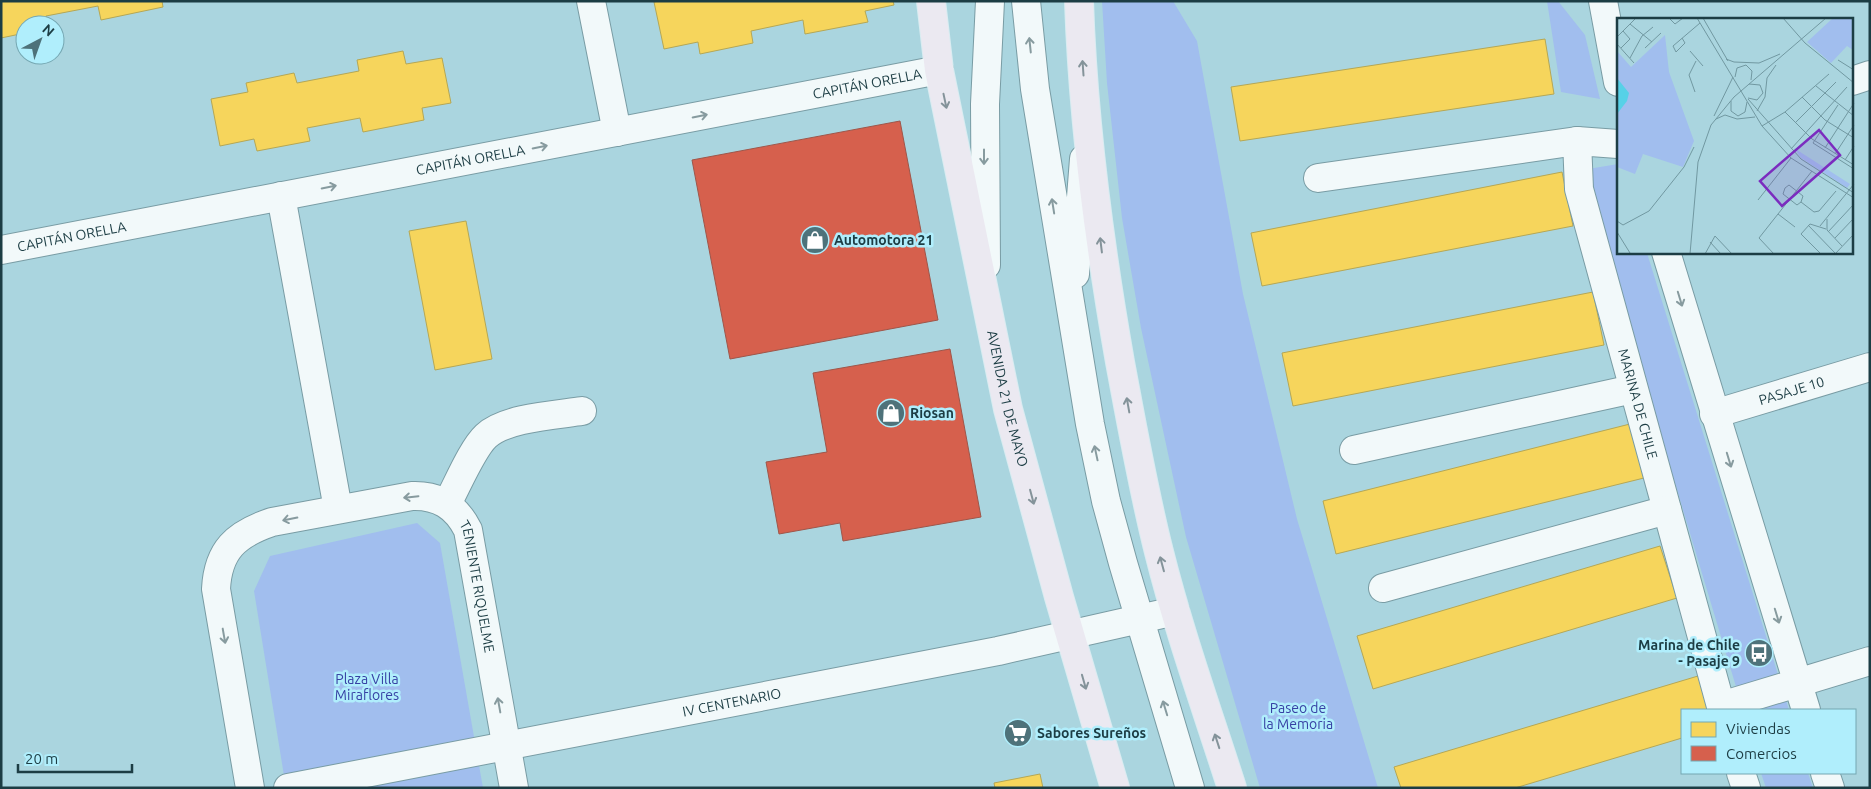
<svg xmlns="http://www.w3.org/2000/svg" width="1871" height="789" font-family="Ubuntu,sans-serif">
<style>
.green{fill:#a1beee}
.homes{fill:#f6d55c;stroke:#b5a755}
.shops{fill:#d6604d;stroke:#9e564a}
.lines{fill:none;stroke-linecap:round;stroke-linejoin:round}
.minor-casing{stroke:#799ca4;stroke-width:30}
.major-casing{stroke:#d9ecf1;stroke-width:30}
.minor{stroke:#f2f9fa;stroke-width:28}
.major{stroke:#ebe9f1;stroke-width:28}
.oneway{stroke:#879b9f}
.oneway2{stroke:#84939a}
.labels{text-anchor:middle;stroke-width:5;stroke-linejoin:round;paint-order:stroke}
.street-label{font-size:14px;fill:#1c3d44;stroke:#b0eefc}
.poi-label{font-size:14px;font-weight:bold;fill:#1c3d44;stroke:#b0eefc;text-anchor:start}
.park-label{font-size:14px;fill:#3741a4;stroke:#b0eefc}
.inset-road{fill:none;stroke:#7198a1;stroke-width:1}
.view{fill:#7b2cbf;fill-opacity:0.15;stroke:#7b2cbf;stroke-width:2.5}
.inset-edge{fill:none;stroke:#1c3d44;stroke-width:2.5}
</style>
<rect width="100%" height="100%" fill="#aad5df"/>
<g class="green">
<path d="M1102 1H1173L1197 41 1243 294 1297 519 1378 788H1260L1186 537 1141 328 1122 218 1107 83Z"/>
<path d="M1547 1H1558L1585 35 1600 99 1561 92Z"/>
<path d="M1618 164V252L1647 253 1789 710H1743L1587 190 1588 169Z"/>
<path d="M417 523 440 543 483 788H286L254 591 270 556Z"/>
<path d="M1761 773H1808L1813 788H1766Z"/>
</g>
<g class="homes">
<path d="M1 1H162L163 7 101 20 98 6 46 16 48 25H25V33L1 38Z"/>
<path d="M658 1H893L894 5 865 11 868 22 805 34 803 20 751 31 753 43 700 54 698 42 664 49 654 2Z"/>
<path d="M1545 39 1554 94 1240 141 1231 87Z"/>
<path d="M403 51 406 64 442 58 451 103 422 108 424 120 363 132 360 118 307 128 310 141 257 151 254 139 220 146 211 99 248 92 246 83 294 73 297 83 359 71 357 60Z"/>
<path d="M1562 172 1573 226 1262 286 1251 233Z"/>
<path d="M466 221 492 359 435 370 409 231Z"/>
<path d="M1593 292 1604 345 1293 406 1282 353Z"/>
<path d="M1630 424 1644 478 1336 554 1323 501Z"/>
<path d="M1660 546 1677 598 1373 689 1357 636Z"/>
<path d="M1698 676 1708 710H1682V738L1515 788H1401L1394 767Z"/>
<path d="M1040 774 1043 788H995L994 783Z"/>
</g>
<g class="shops">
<path d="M900 121 938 320 730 359 692 160Z"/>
<path d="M950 349 981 517 843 541 840 523 779 534 766 462 827 452 813 373Z"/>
</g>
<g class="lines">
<defs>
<g id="minor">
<path d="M591 1 617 132"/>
<path d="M1026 1 1035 89 1090 424 1106 501 1123 563 1190 788"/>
<path d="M1603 1 1618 82"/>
<path d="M1852 81 1870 75"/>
<path id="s1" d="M1618 144 1577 141 1579 189 1722 710"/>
<path d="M1318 178 1577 141"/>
<path d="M281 196 338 509"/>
<path id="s2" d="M1 250 939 70"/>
<path d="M1666 252 1806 710"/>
<path d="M986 265 985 104 990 1"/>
<path d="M1075 274 1084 159"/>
<path id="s3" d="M1714 414 1870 367"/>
<path d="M1354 450 1633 389"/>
<path d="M447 504C457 486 472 449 486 436 505 418 555 415 582 411"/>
<path d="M1383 588 1667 510"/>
<path d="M1721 706 1870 661"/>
<path d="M1741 773 1746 788"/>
<path d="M1825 773 1830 788"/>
<path id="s4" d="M250 788 216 589C218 550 236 534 272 522L412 496C438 495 456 506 468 530L514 788"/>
<path id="s5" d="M288 788 998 651 1175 611"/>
</g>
<g id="major">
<path id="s6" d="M931 1 939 70 1008 409 1059 597 1115 788"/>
<path d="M1079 1C1083 122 1099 243 1120 362 1132 426 1143 489 1159 552 1179 632 1207 710 1232 788"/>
</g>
</defs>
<use href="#minor" class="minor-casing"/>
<use href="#major" class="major-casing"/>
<use href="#minor" class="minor"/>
<use href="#major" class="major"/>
</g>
<defs><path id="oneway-shaft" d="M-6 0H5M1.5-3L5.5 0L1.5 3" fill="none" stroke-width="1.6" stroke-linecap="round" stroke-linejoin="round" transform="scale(1.25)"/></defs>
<g class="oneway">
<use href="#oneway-shaft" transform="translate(1030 45) rotate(-96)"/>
<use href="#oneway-shaft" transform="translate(700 116) rotate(-11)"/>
<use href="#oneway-shaft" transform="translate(540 147) rotate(-11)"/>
<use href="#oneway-shaft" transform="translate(984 157) rotate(90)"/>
<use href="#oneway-shaft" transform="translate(329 187) rotate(-11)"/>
<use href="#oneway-shaft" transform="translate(1053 206) rotate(-99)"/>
<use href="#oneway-shaft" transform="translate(1680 299) rotate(73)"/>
<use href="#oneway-shaft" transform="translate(1096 453) rotate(-102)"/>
<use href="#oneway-shaft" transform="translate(1729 460) rotate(73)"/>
<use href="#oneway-shaft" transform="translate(411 497) rotate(174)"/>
<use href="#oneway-shaft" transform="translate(290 519) rotate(169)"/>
<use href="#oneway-shaft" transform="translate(1777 616) rotate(73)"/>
<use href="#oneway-shaft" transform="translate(224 636) rotate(80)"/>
<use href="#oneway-shaft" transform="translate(499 705) rotate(-100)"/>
<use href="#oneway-shaft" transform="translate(1165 708) rotate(-107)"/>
</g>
<g class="oneway2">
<use href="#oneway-shaft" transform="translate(1083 68) rotate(-94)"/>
<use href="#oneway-shaft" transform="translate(945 101) rotate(78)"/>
<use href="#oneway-shaft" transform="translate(1101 245) rotate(-97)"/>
<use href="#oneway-shaft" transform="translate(1128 405) rotate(-100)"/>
<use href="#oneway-shaft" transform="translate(1032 497) rotate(75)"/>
<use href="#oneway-shaft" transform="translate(1162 564) rotate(-105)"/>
<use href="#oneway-shaft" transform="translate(1084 682) rotate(74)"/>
<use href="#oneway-shaft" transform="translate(1217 741) rotate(-108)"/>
</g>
<defs>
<symbol id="shop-disc" viewBox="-11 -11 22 22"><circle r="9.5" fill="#4e727a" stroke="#b0eefc"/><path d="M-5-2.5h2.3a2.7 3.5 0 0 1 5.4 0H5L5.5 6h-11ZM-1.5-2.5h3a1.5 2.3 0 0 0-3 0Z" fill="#fff"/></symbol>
<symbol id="bus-disc" viewBox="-11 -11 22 22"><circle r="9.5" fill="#4e727a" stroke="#b0eefc"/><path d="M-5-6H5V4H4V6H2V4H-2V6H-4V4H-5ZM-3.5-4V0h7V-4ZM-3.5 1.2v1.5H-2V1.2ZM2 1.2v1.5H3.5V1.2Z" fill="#fff"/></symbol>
<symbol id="supermarket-disc" viewBox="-11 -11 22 22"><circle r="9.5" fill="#4e727a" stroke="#b0eefc"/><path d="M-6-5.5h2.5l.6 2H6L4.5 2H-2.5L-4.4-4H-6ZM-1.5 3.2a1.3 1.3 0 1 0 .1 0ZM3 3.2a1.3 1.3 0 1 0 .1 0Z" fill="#fff"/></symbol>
</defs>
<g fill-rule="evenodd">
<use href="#shop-disc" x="799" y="224" width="32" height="32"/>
<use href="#shop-disc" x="875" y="397" width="32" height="32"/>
<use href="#bus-disc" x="1743" y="637" width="32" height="32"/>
<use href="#supermarket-disc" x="1002" y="717" width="32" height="32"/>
</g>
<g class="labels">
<g class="street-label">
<text dy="5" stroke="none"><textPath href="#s2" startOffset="882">CAPITÁN ORELLA</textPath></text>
<text dy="5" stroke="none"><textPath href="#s2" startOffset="478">CAPITÁN ORELLA</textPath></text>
<text dy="5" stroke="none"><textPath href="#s2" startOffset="72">CAPITÁN ORELLA</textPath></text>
<text dy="5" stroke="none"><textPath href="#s3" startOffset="81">PASAJE 10</textPath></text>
<text dy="5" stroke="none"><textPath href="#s6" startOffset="405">AVENIDA 21 DE MAYO</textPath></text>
<text dy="5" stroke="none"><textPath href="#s1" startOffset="312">MARINA DE CHILE</textPath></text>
<text dy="5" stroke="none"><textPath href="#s4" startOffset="566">TENIENTE RIQUELME</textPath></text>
<text dy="5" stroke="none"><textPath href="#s5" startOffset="452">IV CENTENARIO</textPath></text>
</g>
<g class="poi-label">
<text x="834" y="245">Automotora 21</text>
<text x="910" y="418">Riosan</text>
<text x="1740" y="650" text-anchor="end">Marina de Chile<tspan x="1740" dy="16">- Pasaje 9</tspan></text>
<text x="1037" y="738">Sabores Sureños</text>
</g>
<g class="park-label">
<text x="367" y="684">Plaza Villa<tspan x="367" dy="16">Miraflores</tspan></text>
<text x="1298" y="713">Paseo de<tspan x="1298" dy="16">la Memoria</tspan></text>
</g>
</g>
<g transform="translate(1617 18)">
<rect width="236" height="236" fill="#aad5df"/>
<path d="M216 0H236V32L230 28 214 45 190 24ZM48 17 52 54 77 123 66 149 26 136 18 156 0 149V33L14 49ZM177 130 233 166 230 170 184 140Z" fill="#a1beee"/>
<path d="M0 60 12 75 10 83 0 96Z" fill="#57d1e7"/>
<path class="inset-road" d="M52 0 58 6 66 0M80 0 145 108 174 140 237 180M86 0 111 43M166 0 188 25 237 65M13 6 35 24M0 19 19 0M65 20 68 25 59 34 56 28 83 5M0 26 17 45M4 30 13 21 6 13M28 30 44 15M73 33 86 48M13 40 25 18 36 9M109 41 117 44 142 45 163 36M221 42 237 52M118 59 120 50 129 47 135 53 134 62M199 68 237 98M78 74 72 57 79 43M185 79 208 102 237 120M131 80 140 82 146 75 143 67 132 66M131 81 184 141 237 175M114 83V93L121 98 128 94 130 84M221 87 196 125 237 151M140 93 148 79 150 60 159 47M168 94 195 121 237 147M97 98 116 59M99 101 108 97 120 101 138 99M178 105 219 64M145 108 168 94 212 56M208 130 237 85M174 131 230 69M218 136 237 107M228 142 237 128M168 170 166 176 180 187 184 184M168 170 172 167 186 178 184 184M141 182 174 140M184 184 197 194 202 193M202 193 219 173M161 196 178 209M210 201V212L225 228M0 203 6 207 32 193 67 149 77 129M191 207 218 235M203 208 237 166M0 214 13 235M211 214 237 186M218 220 237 200M93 224 104 236M73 236 81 144 94 107 117 79 209 0M88 236 98 218 115 236M157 236 142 220 195 153M204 236 184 216 193 206 209 211M218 236 237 216"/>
<path class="view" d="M202 112 223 137 165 188 143 163Z"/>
<rect width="236" height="236" class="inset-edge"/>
</g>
<rect width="1871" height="789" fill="none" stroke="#1c3d44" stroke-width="5"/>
<rect x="1681" y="709" width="175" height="65" fill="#b0eefc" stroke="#75a7b2"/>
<rect x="1691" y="722" width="25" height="15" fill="#f6d55c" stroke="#75a7b2"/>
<text x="1726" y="734" font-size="15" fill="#1c3d44">Viviendas</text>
<rect x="1691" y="746" width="25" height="15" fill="#d6604d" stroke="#75a7b2"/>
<text x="1726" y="759" font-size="15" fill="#1c3d44">Comercios</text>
<g transform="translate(40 40) rotate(41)"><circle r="24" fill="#b0eefc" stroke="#75a7b2"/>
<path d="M0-4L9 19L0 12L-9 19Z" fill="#4e727a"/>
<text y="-8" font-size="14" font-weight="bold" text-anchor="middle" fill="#1c3d44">N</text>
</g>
<path d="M18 764v8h114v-8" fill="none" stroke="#1c3d44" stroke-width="2.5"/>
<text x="25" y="764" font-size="15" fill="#1c3d44" stroke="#b0eefc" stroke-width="4" paint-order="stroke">20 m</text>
</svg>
